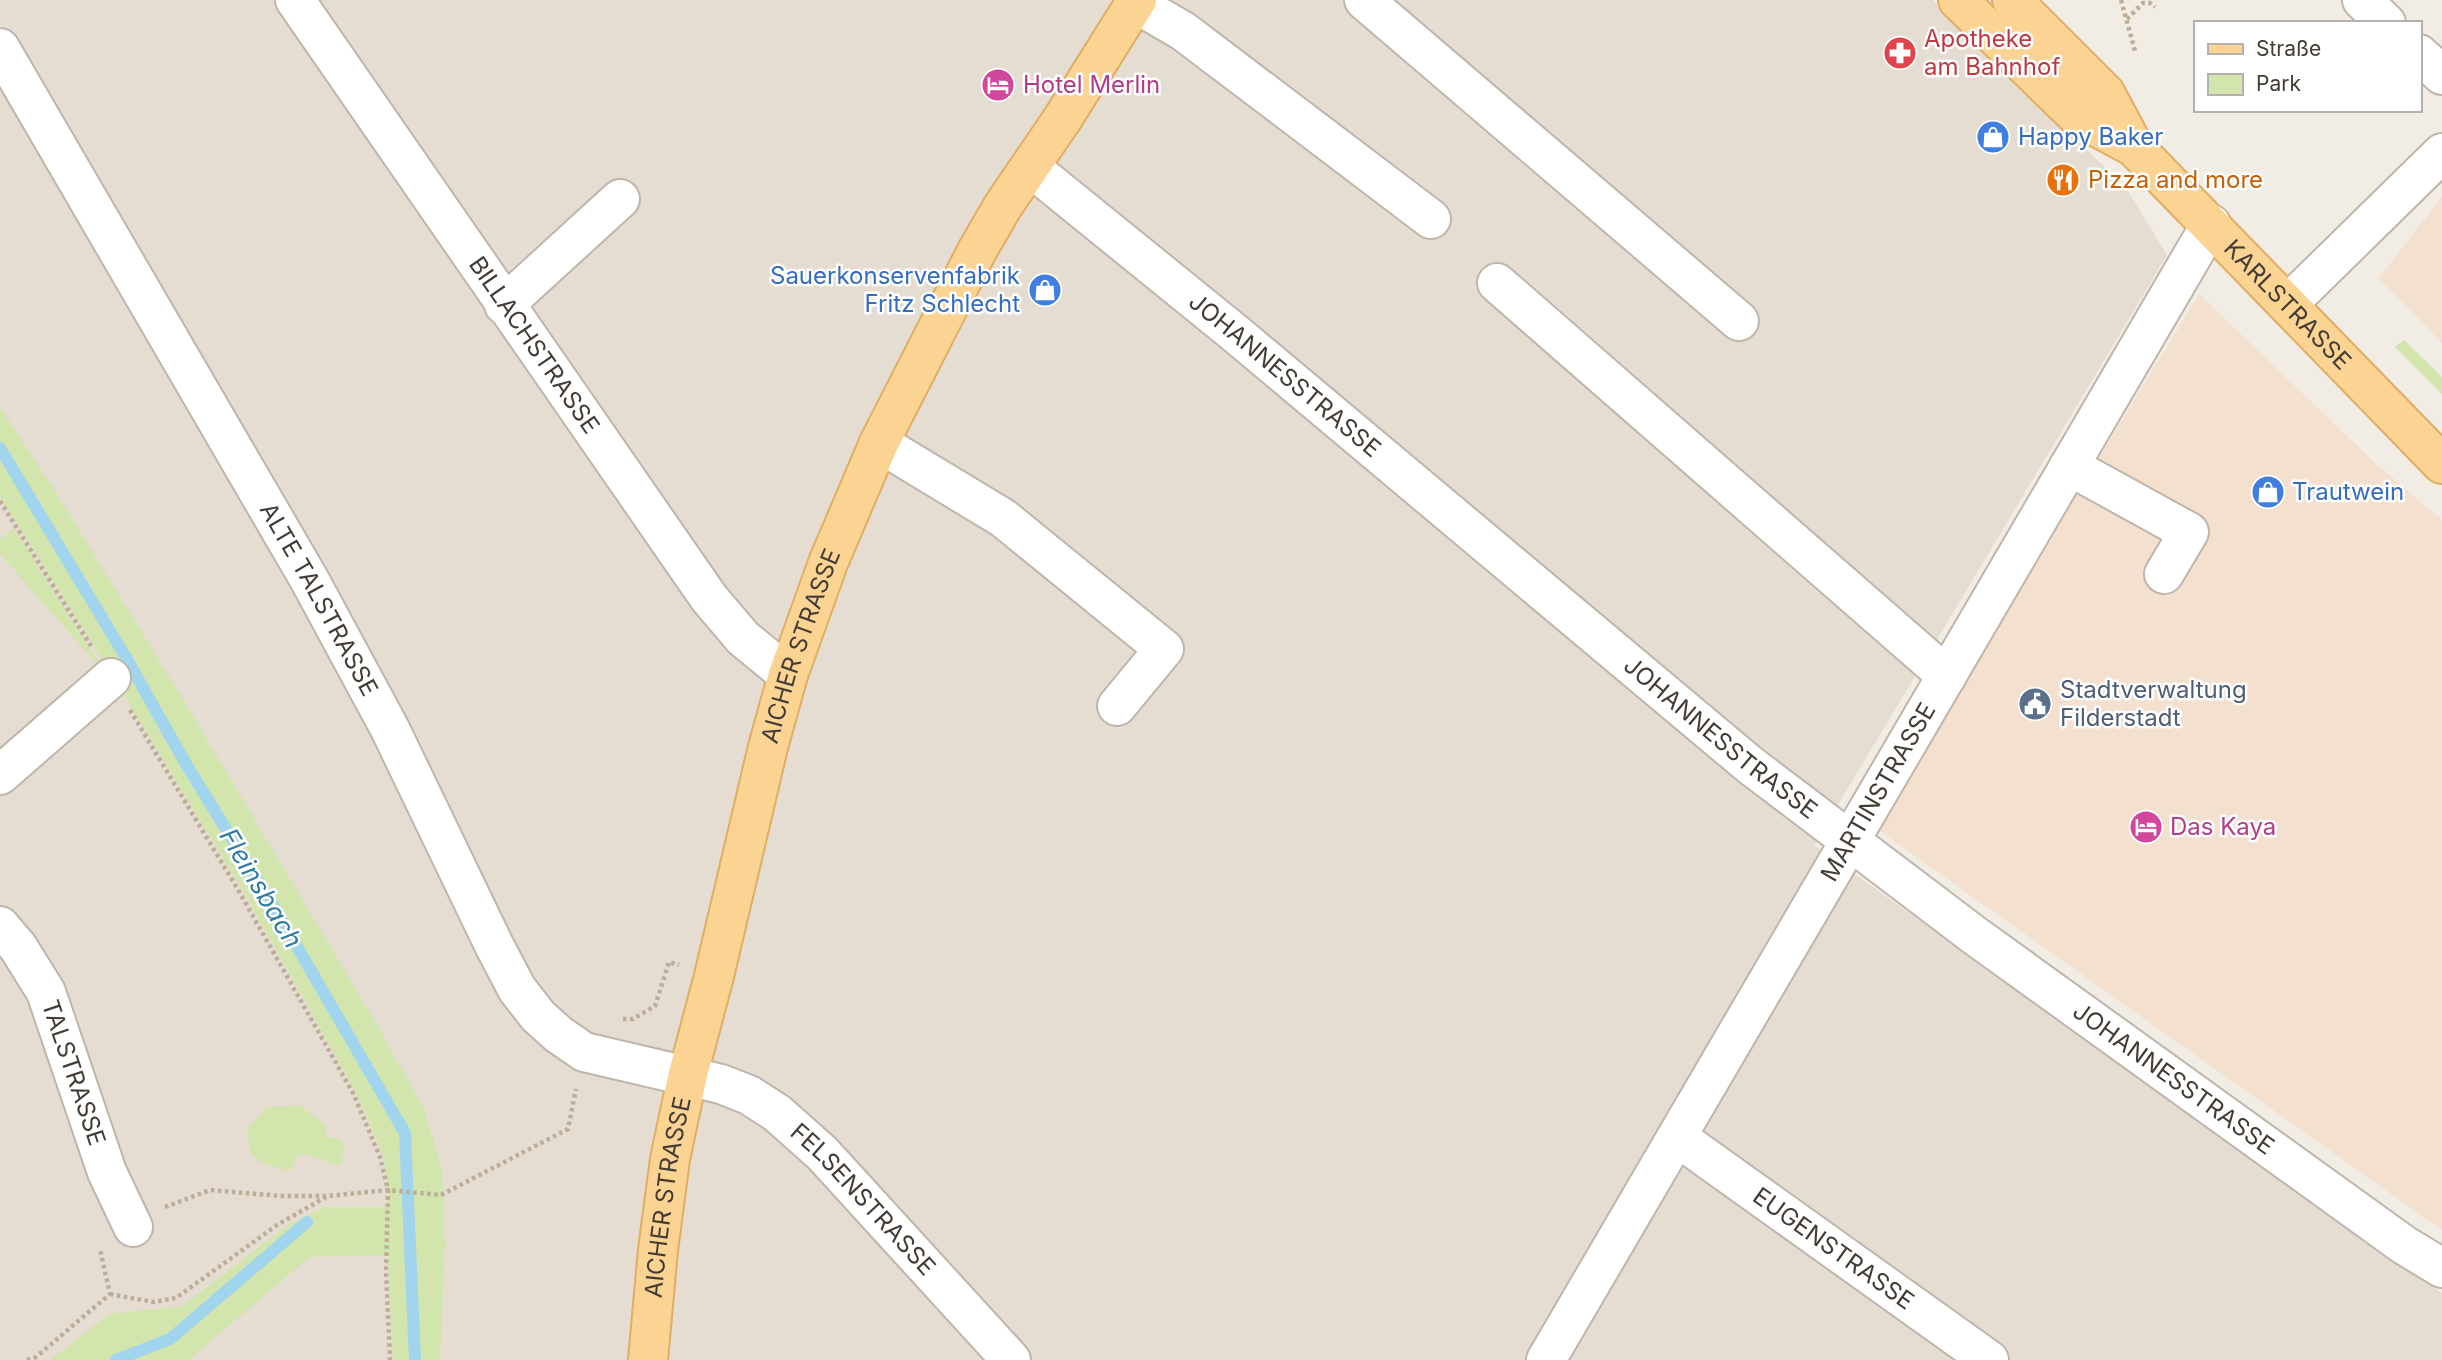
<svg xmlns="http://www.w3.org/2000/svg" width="2442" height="1360" font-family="Inter,sans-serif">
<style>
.residential{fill:#e5ddd2}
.commercial{fill:#f3e0cf}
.green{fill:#d1e5ad}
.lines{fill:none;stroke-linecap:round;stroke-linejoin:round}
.stream{stroke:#a1d5ed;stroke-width:12}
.minor-casing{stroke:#bfb5aa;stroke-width:42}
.major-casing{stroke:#dfae64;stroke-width:42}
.path{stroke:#bdad98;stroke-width:4.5;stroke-dasharray:3.5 3.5;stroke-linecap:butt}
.minor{stroke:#fff;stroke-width:38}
.major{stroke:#fbd393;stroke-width:38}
.labels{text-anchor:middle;stroke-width:5;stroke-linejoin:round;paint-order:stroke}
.health-label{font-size:24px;fill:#be3a42;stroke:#fff;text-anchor:start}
.hotel-label{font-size:24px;fill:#b23c85;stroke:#fff;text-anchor:start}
.shop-label{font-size:24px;fill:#366cbe;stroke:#fff;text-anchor:start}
.food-label{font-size:24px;fill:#c56008;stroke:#fff;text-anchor:start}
.street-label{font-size:24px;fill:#433c34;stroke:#fff}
.service-label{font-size:24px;fill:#4e5e75;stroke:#fff;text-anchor:start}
.water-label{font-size:26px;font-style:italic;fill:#2f7da3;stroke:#fff}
</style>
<rect width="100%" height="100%" fill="#f1ece4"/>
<path class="residential" d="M0 0H1933L2126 188 2167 255 1814 845 2442 1293V1360H0Z"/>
<g class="commercial">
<path d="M2442 197V343L2379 278Z"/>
<path d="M2199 294 2375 463 2442 520V1230L1874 827Z"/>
</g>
<g class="green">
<path d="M2404 340 2442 377V394L2395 347Z"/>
<path d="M0 407 58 496 181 696 379 1028 424 1109 442 1169 445 1245 440 1360H393L388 1255 310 1257 188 1360H50L109 1314 182 1306 289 1224 325 1207H389L384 1157 356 1092 240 886 113 677 0 496Z"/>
<path d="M14 528 106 674 0 554V540Z"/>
<path d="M300 1105 325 1125 326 1137 340 1139 345 1149 340 1166C323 1162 316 1154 298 1154L290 1171C259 1163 247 1162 248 1127L268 1107Z"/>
</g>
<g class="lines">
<g class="stream">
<path d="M0 448 125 656 186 764 277 912 405 1133 415 1360"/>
<path d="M116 1360 170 1339 307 1222"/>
</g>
<defs>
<g id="minor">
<path id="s1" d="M295 0 709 598 743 638 788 675"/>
<path d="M1364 0 1739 321"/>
<path d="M2362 0 2386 23"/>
<path d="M1135 3 1183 31 1431 219"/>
<path id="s2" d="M0 48 309 579 390 729 494 945 517 989 538 1016 558 1034 584 1052 721 1084 749 1095 777 1113 822 1153 1011 1360"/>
<path d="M2419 54 2442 75"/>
<path id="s3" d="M1030 167 1236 334 1750 765 1974 935 2404 1245 2442 1268"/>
<path d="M1497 283 1947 676"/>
<path d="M2288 304 2442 153"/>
<path d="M504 305 620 199"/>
<path d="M879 443 1003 518 1164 649 1117 706"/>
<path d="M2069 466 2189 532 2164 574"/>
<path d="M0 775 111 678"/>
<path id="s4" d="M0 926 18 947 46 992 107 1172 133 1227"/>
<path id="s5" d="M1677 1137 1989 1360"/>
<path id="s6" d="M1546 1360 2211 224"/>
</g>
<g id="major">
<path d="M1958 0 2078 117 2134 147"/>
<path id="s7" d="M2012 0 2105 93 2134 147 2442 464"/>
<path id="s8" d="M648 1360 658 1250 670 1159 688 1074 714 976 768 747 788 675 828 563 879 443 978 249 1003 206 1063 118 1137 0"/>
</g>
</defs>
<use href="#minor" class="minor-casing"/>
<use href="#major" class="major-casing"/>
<g class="path">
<path d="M2121 0 2135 51"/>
<path d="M2127 19 2143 3H2150L2155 7"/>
<path d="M0 501 91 646"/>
<path d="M130 710 237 888 353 1093 380 1157 388 1190 386 1271 390 1360"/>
<path d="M623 1019H633L655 1006 669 962 679 965"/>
<path d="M165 1207 210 1190 281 1196H328L388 1190 441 1195 568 1129 576 1089"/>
<path d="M110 1294 153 1302 176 1298 277 1225 326 1197"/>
<path d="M27 1360 36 1357 110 1294 100 1249"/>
</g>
<use href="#minor" class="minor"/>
<use href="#major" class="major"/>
</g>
<defs>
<symbol id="pharmacy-disc" viewBox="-11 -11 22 22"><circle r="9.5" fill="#e0444e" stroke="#fff"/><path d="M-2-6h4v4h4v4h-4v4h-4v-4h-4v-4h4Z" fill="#fff"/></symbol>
<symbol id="hotel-disc" viewBox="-11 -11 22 22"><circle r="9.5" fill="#d1479c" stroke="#fff"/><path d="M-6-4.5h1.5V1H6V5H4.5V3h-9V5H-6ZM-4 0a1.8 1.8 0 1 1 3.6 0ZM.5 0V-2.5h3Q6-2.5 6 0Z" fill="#fff"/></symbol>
<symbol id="shop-disc" viewBox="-11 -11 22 22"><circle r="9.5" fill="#3f7fe0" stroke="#fff"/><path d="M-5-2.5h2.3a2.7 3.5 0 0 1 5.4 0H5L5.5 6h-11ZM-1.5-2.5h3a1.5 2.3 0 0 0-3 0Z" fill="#fff"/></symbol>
<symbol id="restaurant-disc" viewBox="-11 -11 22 22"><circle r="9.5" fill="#e8710a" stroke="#fff"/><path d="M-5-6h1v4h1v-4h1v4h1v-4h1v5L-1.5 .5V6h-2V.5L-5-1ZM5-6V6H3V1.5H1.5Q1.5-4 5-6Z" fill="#fff"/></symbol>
<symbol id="civic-disc" viewBox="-11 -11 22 22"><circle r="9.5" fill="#5c6f8a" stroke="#fff"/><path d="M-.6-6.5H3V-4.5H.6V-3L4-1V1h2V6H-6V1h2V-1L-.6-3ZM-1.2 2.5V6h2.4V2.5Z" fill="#fff"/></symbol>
</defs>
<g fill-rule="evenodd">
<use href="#pharmacy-disc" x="1881" y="34" width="38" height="38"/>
<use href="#hotel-disc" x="979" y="66" width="38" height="38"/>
<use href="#shop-disc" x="1974" y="118" width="38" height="38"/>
<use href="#restaurant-disc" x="2044" y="161" width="38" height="38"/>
<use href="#shop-disc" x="1026" y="271" width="38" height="38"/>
<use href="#shop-disc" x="2249" y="473" width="38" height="38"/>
<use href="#civic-disc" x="2016" y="685" width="38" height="38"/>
<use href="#hotel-disc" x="2127" y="808" width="38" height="38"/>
</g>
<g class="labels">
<g class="health-label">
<text x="1924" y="47">Apotheke<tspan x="1924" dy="28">am Bahnhof</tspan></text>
</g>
<g class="hotel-label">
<text x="1023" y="93">Hotel Merlin</text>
<text x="2170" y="835">Das Kaya</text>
</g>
<g class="shop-label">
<text x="2018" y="145">Happy Baker</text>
<text x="1020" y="284" text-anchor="end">Sauerkonservenfabrik<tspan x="1020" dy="28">Fritz Schlecht</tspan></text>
<text x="2292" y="500">Trautwein</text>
</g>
<g class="food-label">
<text x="2088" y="188">Pizza and more</text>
</g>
<g class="street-label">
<text dy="8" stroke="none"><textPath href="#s7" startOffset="413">KARLSTRASSE</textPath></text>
<text dy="8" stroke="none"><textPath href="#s1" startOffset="420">BILLACHSTRASSE</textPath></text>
<text dy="8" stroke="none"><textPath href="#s3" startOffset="329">JOHANNESSTRASSE</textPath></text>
<text dy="8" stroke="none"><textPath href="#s2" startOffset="637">ALTE TALSTRASSE</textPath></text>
<text dy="8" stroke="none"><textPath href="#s8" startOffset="732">AICHER STRASSE</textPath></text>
<text dy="8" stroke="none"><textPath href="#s3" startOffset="896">JOHANNESSTRASSE</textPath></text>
<text dy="8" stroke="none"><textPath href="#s6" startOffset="658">MARTINSTRASSE</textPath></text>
<text dy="8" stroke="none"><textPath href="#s4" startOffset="166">TALSTRASSE</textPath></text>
<text dy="8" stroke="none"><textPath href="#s3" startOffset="1463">JOHANNESSTRASSE</textPath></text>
<text dy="8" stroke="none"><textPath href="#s8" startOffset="164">AICHER STRASSE</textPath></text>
<text dy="8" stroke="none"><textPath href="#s2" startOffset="1493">FELSENSTRASSE</textPath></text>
<text dy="8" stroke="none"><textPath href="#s5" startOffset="192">EUGENSTRASSE</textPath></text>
</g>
<g class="service-label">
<text x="2060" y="698">Stadtverwaltung<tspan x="2060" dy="28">Filderstadt</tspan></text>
</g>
<g class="water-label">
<text transform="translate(261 888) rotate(59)" y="9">Fleinsbach</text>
</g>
</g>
<rect x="2194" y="21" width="228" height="91" fill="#ffffff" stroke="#b4b1ae" stroke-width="2"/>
<rect x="2208" y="44" width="35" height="10" fill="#fbd393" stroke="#b4b1ae" stroke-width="2"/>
<text x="2256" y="56" font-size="21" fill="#433c34">Straße</text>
<rect x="2208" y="74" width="35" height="21" fill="#d1e5ad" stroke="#b4b1ae" stroke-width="2"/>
<text x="2256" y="91" font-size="21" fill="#433c34">Park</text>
</svg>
